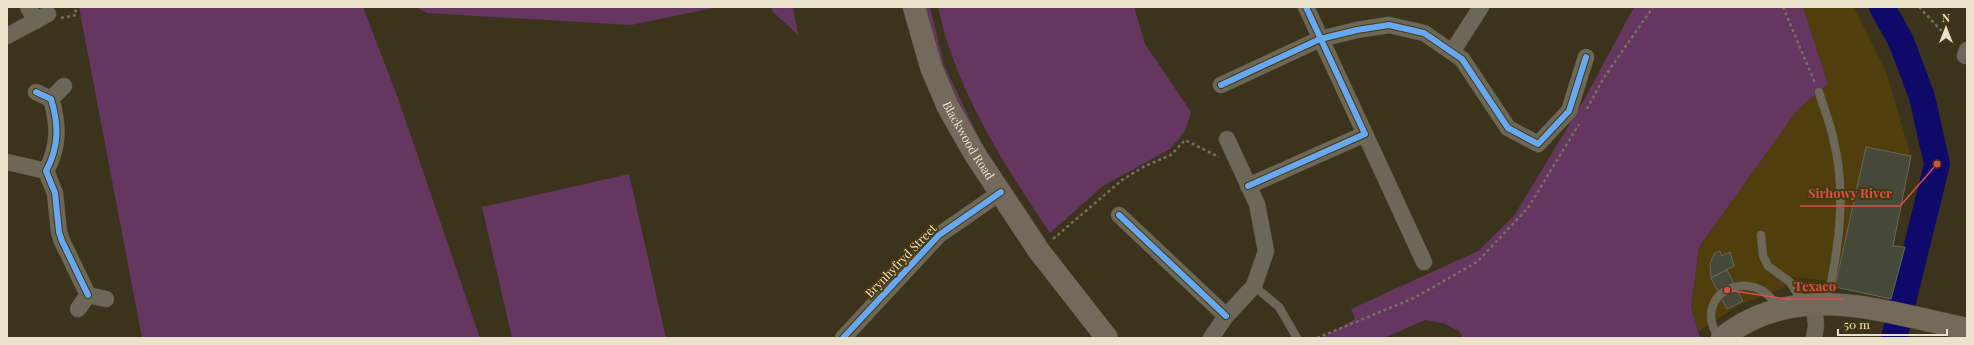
<svg xmlns="http://www.w3.org/2000/svg" width="1974" height="345" font-family="'Playfair Display',serif">
<style>
.built{fill:#503e0c}
.green{fill:#65365f}
.lines{fill:none;stroke-linecap:round;stroke-linejoin:round}
.river{stroke:#0f0a69;stroke-width:26}
.building{fill:#464939;stroke:#666858}
.service-casing{stroke:#564f3d;stroke-width:9}
.minor-casing{stroke:#564f3d;stroke-width:17}
.secondary-casing{stroke:#564f3d;stroke-width:23}
.path{stroke:#756f60;stroke-width:2.5;stroke-dasharray:3 3;stroke-linecap:butt}
.service{stroke:#6d6757;stroke-width:8}
.minor{stroke:#6d6757;stroke-width:16}
.secondary{stroke:#736a5b;stroke-width:22}
.cycleway-casing{stroke:#49390f;stroke-width:8}
.cycleway{stroke:#66a8f1;stroke-width:6}
.labels{text-anchor:middle;stroke-width:4;stroke-linejoin:round;paint-order:stroke}
.street-label{font-size:12px;fill:#ebe2cc;stroke:#49390f}
.leader{fill:none;stroke:#da4d49;stroke-width:1.5}
.callout-dot{fill:#da4d49;stroke:#49390f;stroke-width:1.5}
.callout-label{font-size:13px;text-anchor:middle;font-weight:bold;fill:#da4d49;stroke:#49390f;stroke-width:4;stroke-linejoin:round;paint-order:stroke}
</style>
<rect width="100%" height="100%" fill="#3c331c"/>
<path class="built" d="M1803 7H1854L1887 74 1911 156 1893 246 1905 247 1891 299 1835 287 1836 282 1792 277 1783 288 1739 305 1698 332 1691 307 1699 247 1798 109 1828 84Z"/>
<g class="green">
<path d="M79 7H363L399 101 480 338H142Z"/>
<path d="M416 7H718L631 25 427 13Z"/>
<path d="M771 7H793L798 35 773 12Z"/>
<path d="M924 7H930L944 65 982 144 1046 240 1044 242 985 157 938 64Z"/>
<path d="M938 7H1134L1145 44 1191 112 1185 131 1170 149 1103 186 1050 233C1003 163 956 91 938 7Z"/>
<path d="M1634 7H1803L1828 84 1798 109 1699 247 1691 307 1700 338H1463L1459 331 1443 323 1425 320 1384 338H1322L1355 319 1351 309 1478 251 1514 216 1584 100Z"/>
<path d="M629 174 666 338H512L482 207Z"/>
</g>
<g class="lines">
<path class="river" d="M1882 7 1901 41 1922 97 1937 164 1894 338"/>
</g>
<g class="building">
<path d="M1866 147 1911 156 1893 246 1905 247 1891 299 1835 287Z"/>
<path d="M1720 251 1722 256 1730 252 1734 266 1711 278 1710 263 1715 253Z"/>
<path d="M1727 270 1743 301 1727 309 1711 278Z"/>
</g>
<g class="lines">
<defs>
<g id="service">
<path d="M1819 92C1824 109 1831 125 1834 142 1847 195 1838 251 1827 303"/>
<path d="M1761 235 1763 256 1768 266 1790 282 1804 304"/>
<path d="M1254 286 1279 307 1297 338"/>
<path d="M1719 338C1688 292 1757 263 1778 309"/>
</g>
<g id="minor">
<path d="M28 7 36 21"/>
<path d="M7 36 48 14"/>
<path d="M1452 52 1481 7"/>
<path d="M1965 56 1967 50"/>
<path d="M1221 85 1320 39 1357 30 1389 25 1424 33 1462 59 1508 128 1538 144 1569 111 1586 57"/>
<path d="M36 92 51 99C59 125 59 147 46 171L55 193 59 232 62 241 88 295"/>
<path d="M51 99 64 86"/>
<path d="M1365 134 1424 262"/>
<path d="M7 162 46 171"/>
<path d="M1248 186 1365 134 1306 7"/>
<path d="M1119 215 1226 316"/>
<path d="M78 309 88 295 106 299"/>
<path d="M843 338 939 235 1001 192"/>
<path d="M1211 338 1226 316 1254 286 1266 251 1257 204 1227 139"/>
<path d="M1814 338 1816 326 1814 303"/>
</g>
<g id="secondary">
<path id="s1" d="M914 7 931 67 948 107 976 156 1039 251 1107 338"/>
<path d="M1722 338C1796 279 1884 312 1967 329"/>
</g>
</defs>
<use href="#service" class="service-casing"/>
<use href="#minor" class="minor-casing"/>
<use href="#secondary" class="secondary-casing"/>
<g class="path">
<path d="M1783 7 1815 83"/>
<path d="M1919 7 1954 44"/>
<path d="M61 18 76 15 75 7"/>
<path d="M1587 109 1603 79 1653 7"/>
<path d="M1053 239 1122 180 1145 166 1171 155 1185 140 1219 157"/>
<path d="M1317 338 1414 298 1477 262 1528 208 1579 124"/>
</g>
<use href="#service" class="service"/>
<use href="#minor" class="minor"/>
<use href="#secondary" class="secondary"/>
<defs>
<g id="cycleway">
<path d="M1221 85 1320 39 1357 30 1389 25 1424 33 1462 59 1508 128 1538 144 1569 111 1586 57"/>
<path d="M36 92 51 99C59 125 59 147 46 171L55 193 59 232 62 241 88 295"/>
<path d="M1248 186 1365 134 1306 7"/>
<path d="M1119 215 1226 316"/>
<path d="M843 338 939 235 1001 192"/>
</g>
</defs>
<use href="#cycleway" class="cycleway-casing"/>
<use href="#cycleway" class="cycleway"/>
</g>
<g class="labels">
<g class="street-label">
<text dy="4" stroke="none"><textPath href="#s1" startOffset="145">Blackwood Road</textPath></text>
<text transform="translate(901 261) rotate(-46)" y="4">Brynhyfryd Street</text>
</g>
</g>
<path class="leader" d="M1937 164L1900 206H1800M1727 290L1786 299H1844"/>
<g class="callout-dot">
<circle cx="1937" cy="164" r="4"/>
<circle cx="1727" cy="290" r="4"/>
</g>
<g class="callout-label">
<text x="1850" y="198">Sirhowy River</text>
<text x="1815" y="291">Texaco</text>
</g>
<rect width="1974" height="345" fill="none" stroke="#ebe2cc" stroke-width="16"/>
<g transform="translate(1946 28)" stroke="#49390f" stroke-width="3" paint-order="stroke">
<path d="M0-3L7 15L0 10L-7 15Z" fill="#ebe2cc"/>
<text y="-6" font-size="11" font-weight="bold" text-anchor="middle" fill="#ebe2cc">N</text>
</g>
<path d="M1838 329v6h109v-6" fill="none" stroke="#ebe2cc" stroke-width="2"/>
<text x="1844" y="329" font-size="12" fill="#ebe2cc" stroke="#49390f" stroke-width="3" paint-order="stroke">50 m</text>
</svg>
